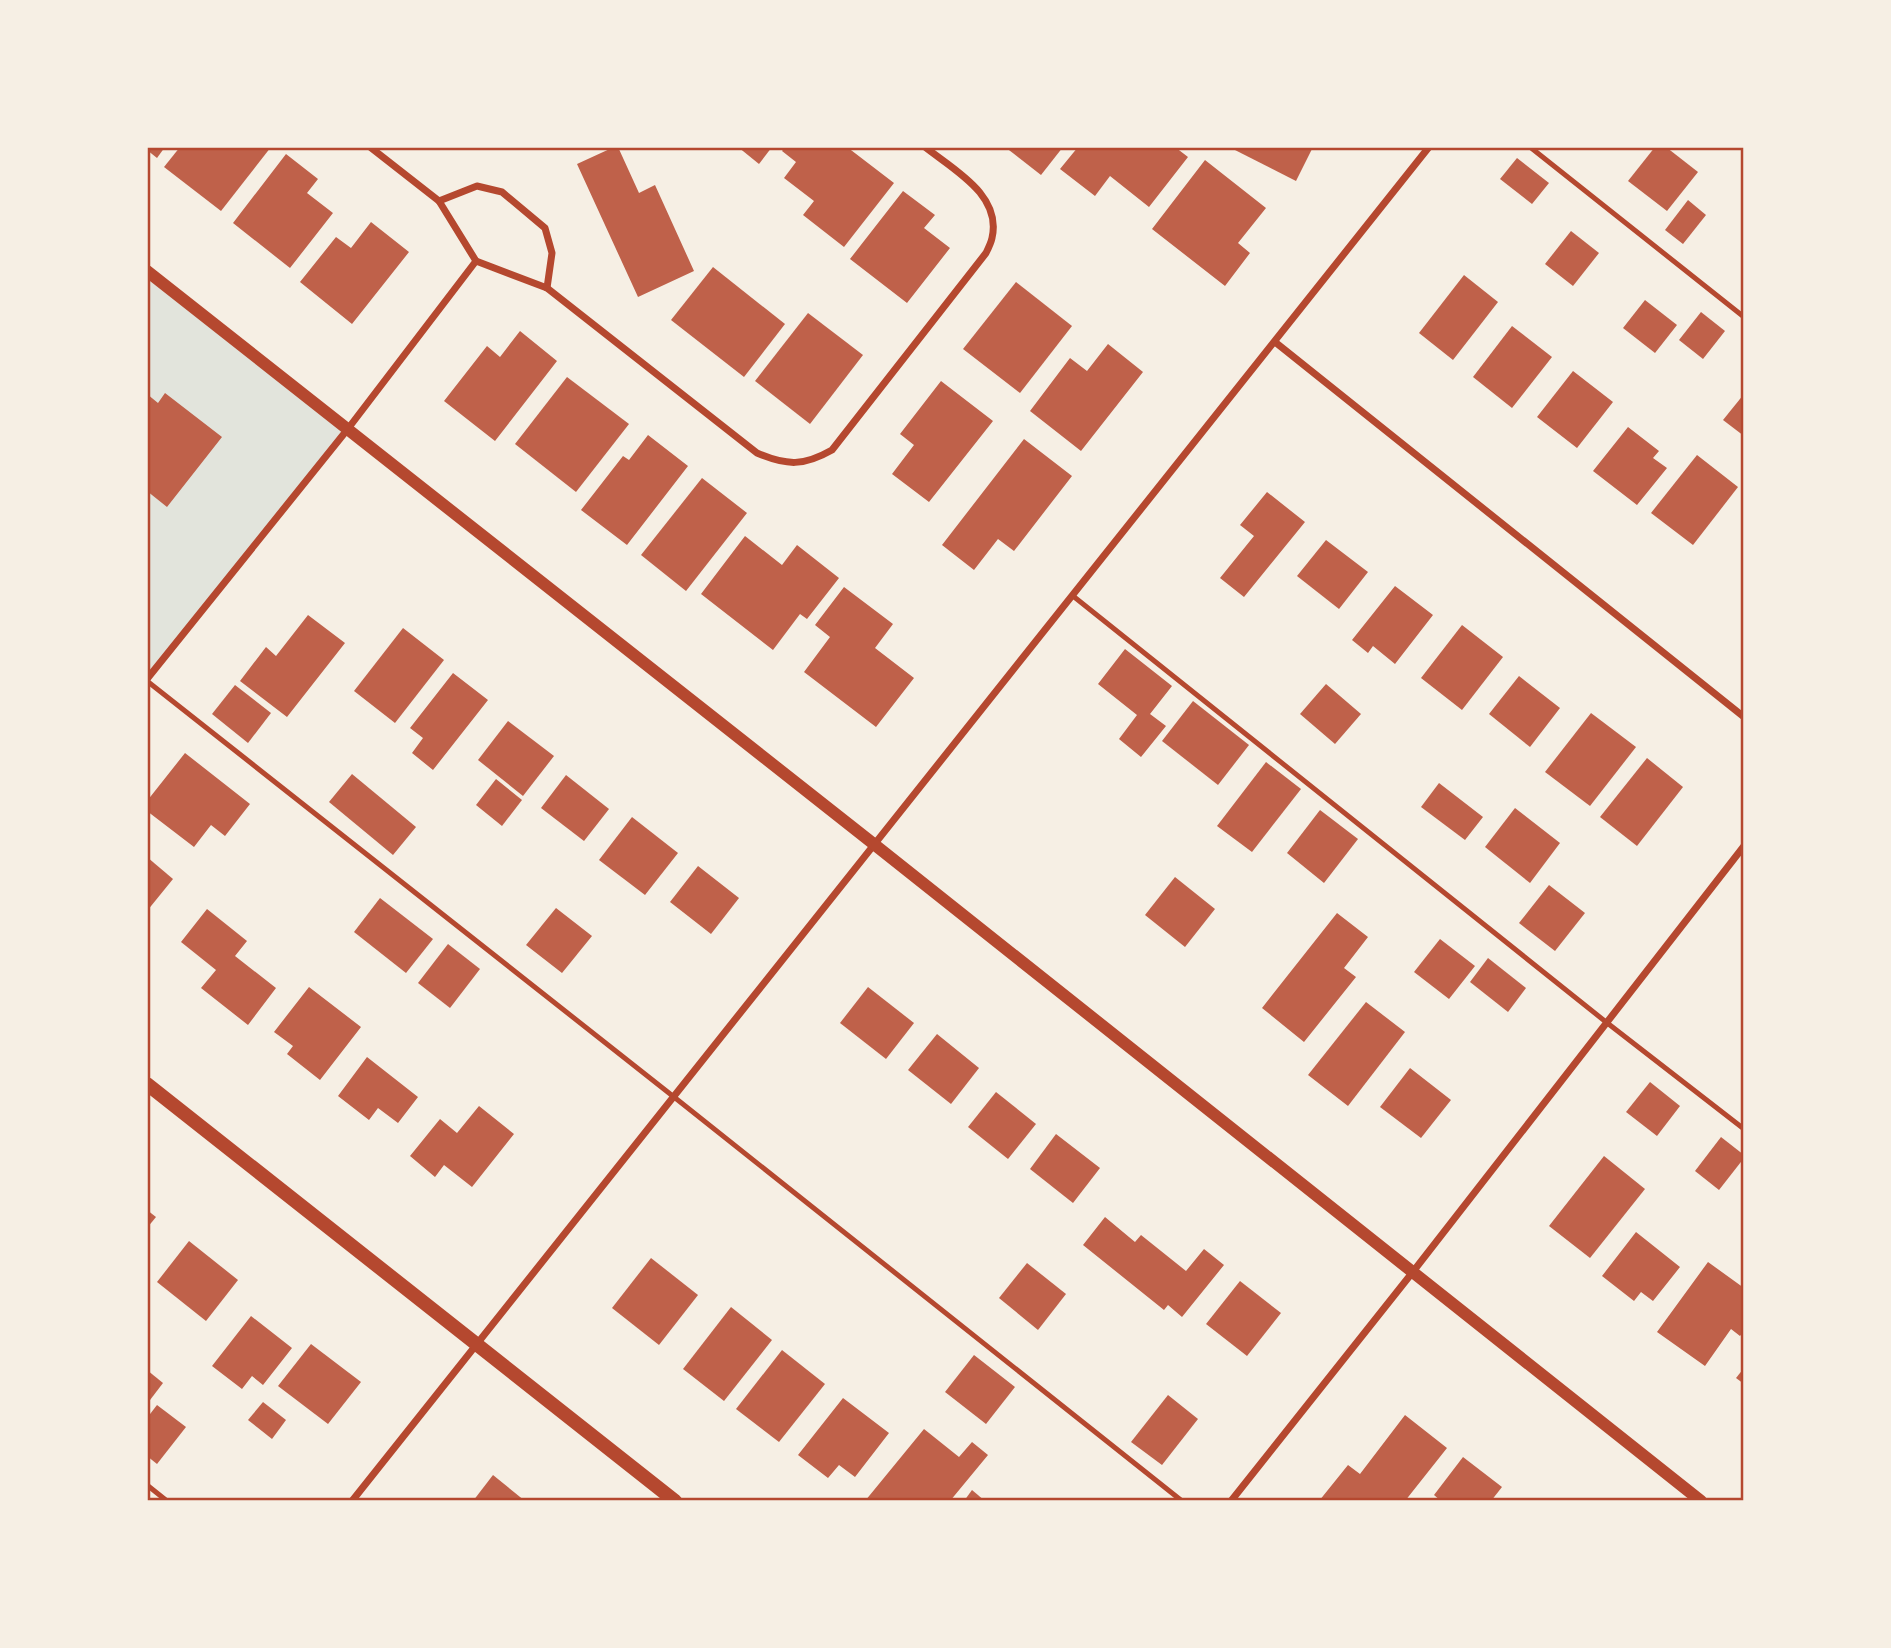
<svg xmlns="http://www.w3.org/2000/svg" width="1891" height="1648" font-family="'PT Serif',serif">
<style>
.green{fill:#e2e4dc}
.building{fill:#bf614a}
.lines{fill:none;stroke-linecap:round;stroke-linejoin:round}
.service{stroke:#b5482f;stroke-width:5}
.minor{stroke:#b5482f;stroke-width:7}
.tertiary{stroke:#b5482f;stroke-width:12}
.secondary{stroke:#b5482f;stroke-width:14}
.neatline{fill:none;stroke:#b5482f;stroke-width:2.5}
</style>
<rect width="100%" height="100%" fill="#f6efe4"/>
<path class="green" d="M147 271 347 430 147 679Z"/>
<g class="building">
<path d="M147 147H165L157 158 147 150Z"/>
<path d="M180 147H271L221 211 164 167Z"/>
<path d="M614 147H618L639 193 655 185 694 271 638 297 577 164Z"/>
<path d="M738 147H772L759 164Z"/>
<path d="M785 147H847L894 183 844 247 803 215 814 201 784 178 796 162 782 151Z"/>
<path d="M1005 147H1063L1041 175Z"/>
<path d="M1078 147H1175L1188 157 1149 207 1110 176 1095 196 1060 169Z"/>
<path d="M1229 147H1313L1296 181Z"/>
<path d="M1655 147H1666L1698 172 1667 211 1628 181Z"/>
<path d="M286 154 318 179 307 193 333 213 290 268 233 223Z"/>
<path d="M1517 158 1549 183 1532 204 1500 179Z"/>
<path d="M1205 160 1266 208 1238 243 1250 253 1225 286 1152 229Z"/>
<path d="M903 191 935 215 924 228 950 248 907 303 850 259Z"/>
<path d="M1688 200 1706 215 1683 244 1665 230Z"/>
<path d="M371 222 409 252 352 324 300 282 336 237 351 248Z"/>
<path d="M1571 231 1599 253 1573 286 1545 264Z"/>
<path d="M713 267 785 324 744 377 671 320Z"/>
<path d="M1464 275 1498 302 1453 360 1419 333Z"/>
<path d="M1016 282 1072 326 1020 393 963 349Z"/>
<path d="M1645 300 1677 325 1655 353 1623 328Z"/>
<path d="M1701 312 1725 331 1703 359 1679 340Z"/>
<path d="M808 313 863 355 810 424 755 381Z"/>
<path d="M1512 326 1552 357 1512 408 1473 377Z"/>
<path d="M520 331 557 361 495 441 444 401 487 346 500 357Z"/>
<path d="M1108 344 1143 372 1081 451 1030 411 1070 358 1087 371Z"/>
<path d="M1573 371 1613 402 1577 448 1537 417Z"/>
<path d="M567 377 629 424 576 492 515 444Z"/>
<path d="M941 381 993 421 929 502 892 474 914 445 900 434Z"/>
<path d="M165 393 222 437 167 507 147 491V394L158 403Z"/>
<path d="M1744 394V436L1723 420Z"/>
<path d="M1628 427 1659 451 1653 458 1667 468 1637 505 1593 471Z"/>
<path d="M648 435 688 466 627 545 581 510 623 456 629 460Z"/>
<path d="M1024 439 1072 476 1014 551 998 539 974 570 942 545Z"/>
<path d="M1697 455 1738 487 1693 545 1651 513Z"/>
<path d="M702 478 747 513 686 591 641 555Z"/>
<path d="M1267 492 1305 522 1244 597 1220 578 1254 536 1240 525Z"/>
<path d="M745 536 782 565 797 545 839 578 807 619 800 614 773 650 701 594Z"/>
<path d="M1326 540 1368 572 1339 609 1297 576Z"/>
<path d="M1395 586 1433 615 1395 664 1373 646 1368 653 1352 640Z"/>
<path d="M844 587 893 624 875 648 914 678 876 727 804 672 830 637 815 625Z"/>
<path d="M308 615 345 643 287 717 240 681 266 647 276 656Z"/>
<path d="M1462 625 1503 657 1462 710 1421 678Z"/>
<path d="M403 628 444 660 395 723 354 691Z"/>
<path d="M1125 649 1172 686 1150 714 1166 726 1141 757 1119 739 1137 715 1098 684Z"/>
<path d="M453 673 488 700 433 770 412 753 423 738 410 728Z"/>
<path d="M1519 676 1560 708 1530 747 1489 714Z"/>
<path d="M1326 684 1361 714 1335 744 1300 714Z"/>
<path d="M235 685 271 713 248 743 212 714Z"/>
<path d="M1193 701 1249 745 1218 785 1162 741Z"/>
<path d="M1591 713 1636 747 1590 806 1545 772Z"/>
<path d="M508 721 554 756 523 796 478 760Z"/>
<path d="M185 753 250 804 225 836 211 825 194 847 147 811V801Z"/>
<path d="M1647 758 1683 787 1637 846 1600 817Z"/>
<path d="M1266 762 1301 789 1252 852 1217 826Z"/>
<path d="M352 774 416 827 393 855 329 802Z"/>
<path d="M566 775 609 809 584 841 541 808Z"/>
<path d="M496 779 522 800 502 826 476 805Z"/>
<path d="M1439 783 1483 817 1465 840 1421 807Z"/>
<path d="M1515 808 1560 843 1530 883 1485 847Z"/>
<path d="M1320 810 1358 839 1324 883 1287 853Z"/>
<path d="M632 817 678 853 645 895 599 860Z"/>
<path d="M147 857 173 879 147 911Z"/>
<path d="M698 866 739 898 711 934 670 902Z"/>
<path d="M1175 877 1215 909 1185 947 1145 915Z"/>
<path d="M1549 885 1585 913 1555 951 1519 923Z"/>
<path d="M380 898 433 939 406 973 354 932Z"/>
<path d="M556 908 592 936 562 973 526 945Z"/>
<path d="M207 909 247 941 235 956 276 988 248 1025 201 988 216 970 181 942Z"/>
<path d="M1337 913 1368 937 1344 968 1356 977 1304 1042 1262 1008Z"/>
<path d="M1440 939 1475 966 1449 999 1414 972Z"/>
<path d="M448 944 480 969 450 1008 418 983Z"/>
<path d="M1488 958 1526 988 1508 1012 1470 982Z"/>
<path d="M309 987 361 1027 320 1080 287 1054 293 1046 274 1032Z"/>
<path d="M868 987 914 1023 886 1059 840 1023Z"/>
<path d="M1366 1002 1405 1032 1348 1106 1308 1075Z"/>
<path d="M937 1034 979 1068 951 1104 908 1070Z"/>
<path d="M367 1057 418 1097 398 1123 378 1108 369 1120 338 1096Z"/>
<path d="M1410 1068 1451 1100 1421 1138 1380 1107Z"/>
<path d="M1650 1082 1680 1106 1657 1136 1626 1112Z"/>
<path d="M996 1092 1036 1124 1008 1159 968 1127Z"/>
<path d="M479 1106 514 1134 472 1187 444 1165 435 1177 410 1156 440 1119 457 1133Z"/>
<path d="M1056 1134 1100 1168 1073 1203 1030 1169Z"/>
<path d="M1721 1137 1744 1155V1158L1719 1190 1695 1171Z"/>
<path d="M1604 1156 1645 1189 1590 1258 1549 1226Z"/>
<path d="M147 1210 156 1217 147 1228Z"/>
<path d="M1105 1217 1135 1242 1141 1235 1186 1271 1204 1249 1224 1265 1182 1317 1168 1305 1164 1310 1083 1245Z"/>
<path d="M1636 1232 1680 1267 1653 1301 1641 1292 1634 1301 1602 1276Z"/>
<path d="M189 1241 238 1280 206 1321 157 1282Z"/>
<path d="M651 1258 698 1295 659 1345 612 1308Z"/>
<path d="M1708 1262 1744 1288V1331L1740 1336 1731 1329 1705 1366 1657 1332Z"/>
<path d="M1027 1263 1066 1294 1038 1330 999 1298Z"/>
<path d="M1240 1281 1281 1313 1247 1356 1206 1324Z"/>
<path d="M731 1307 772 1340 724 1401 683 1369Z"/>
<path d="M251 1316 292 1348 263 1385 252 1376 242 1389 212 1366Z"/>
<path d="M311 1344 361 1382 328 1424 278 1386Z"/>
<path d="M782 1350 825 1384 779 1442 736 1409Z"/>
<path d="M974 1355 1015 1387 986 1424 945 1392Z"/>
<path d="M1744 1368V1384L1736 1378Z"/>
<path d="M147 1370 163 1383 147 1404Z"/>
<path d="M1168 1395 1198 1419 1162 1465 1131 1442Z"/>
<path d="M843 1398 889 1433 855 1477 839 1465 828 1478 798 1455Z"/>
<path d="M263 1402 286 1420 272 1439 248 1420Z"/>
<path d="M157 1405 186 1427 157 1464 147 1456V1418Z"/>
<path d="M1405 1415 1447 1448 1405 1501H1319L1348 1465 1360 1474Z"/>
<path d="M924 1429 959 1457 972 1442 988 1455 950 1501H865Z"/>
<path d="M1463 1457 1502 1487 1491 1501H1441L1434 1495Z"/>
<path d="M493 1475 525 1501H473Z"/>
<path d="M972 1490 985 1501H964Z"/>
</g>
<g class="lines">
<g class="service">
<path d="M1530 147 1744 317"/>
<path d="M1073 596 1606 1022 1744 1129"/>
<path d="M147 681 674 1097 1182 1501"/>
<path d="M147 1485 167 1501"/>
</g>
<g class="minor">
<path d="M370 147 439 201 476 261 547 288 757 453C787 466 804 466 832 450L986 253C988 249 991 243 992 238 1002 195 954 170 925 147"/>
<path d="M439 201 477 186 502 192 545 228 552 253 547 288"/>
<path d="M1275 342 1744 717"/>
<path d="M147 679 347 430 476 261"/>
<path d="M352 1501 1429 147"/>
<path d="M1231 1501 1412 1273 1744 846"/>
</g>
<path class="tertiary" d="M147 271 875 845 1701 1501"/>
<path class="secondary" d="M147 1084 675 1501"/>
</g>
<rect width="1891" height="1648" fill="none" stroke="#f6efe4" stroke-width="298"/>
<rect x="149" y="149" width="1593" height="1350" class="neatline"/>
</svg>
